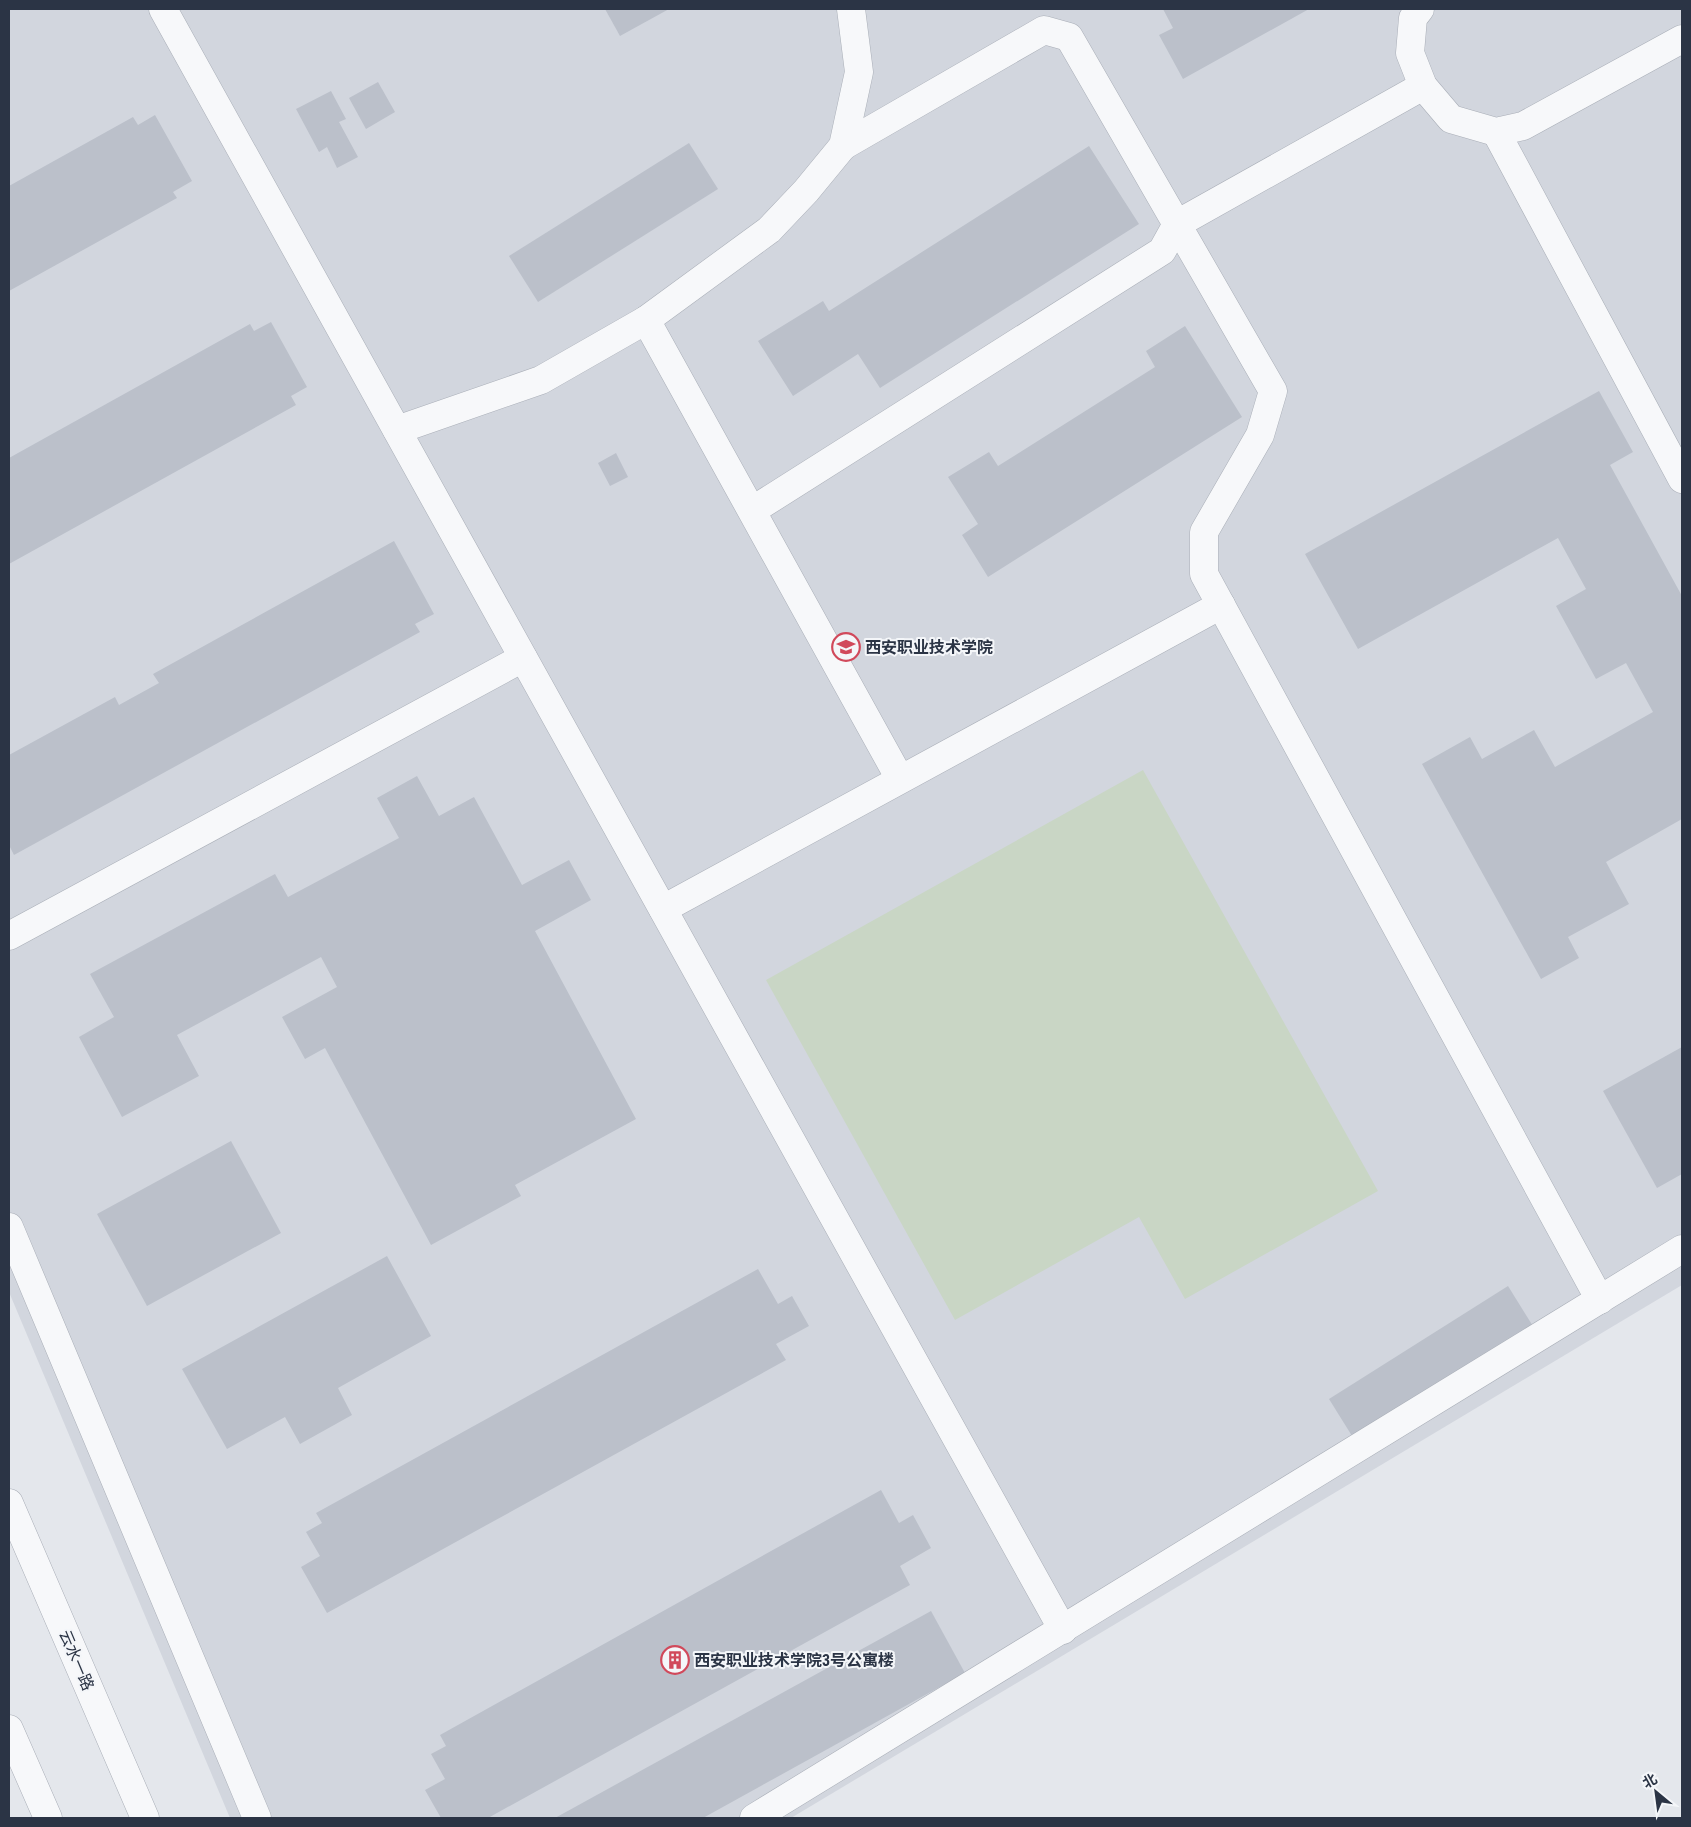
<svg xmlns="http://www.w3.org/2000/svg" width="1691" height="1827" font-family="'Roboto Condensed','Noto Sans SC',sans-serif">
<style>
.built{fill:#d2d6de}
.green{fill:#c9d6c5}
.building{fill:#bbc0ca}
.lines{fill:none;stroke-linecap:round;stroke-linejoin:round}
.minor-casing{stroke:#a9aeb7;stroke-width:29}
.minor{stroke:#f7f8fa;stroke-width:28}
.labels{text-anchor:middle;stroke-width:4;stroke-linejoin:round;paint-order:stroke}
.poi-label{font-size:16px;font-weight:bold;fill:#2b3445;stroke:#f4f6f9;text-anchor:start}
.street-label{font-size:16px;fill:#2b3445;stroke:#f4f6f9}
</style>
<rect width="100%" height="100%" fill="#e4e7ec"/>
<path class="built" d="M9 9H1682V1285L791 1818H230L9 1292Z"/>
<path class="green" d="M1143 770 1378 1191 1185 1299 1139 1217 955 1320 766 980Z"/>
<g class="building">
<path d="M605 9H669L620 36Z"/>
<path d="M1163 9H1309L1183 79 1159 35 1173 28Z"/>
<path d="M378 82 395 112 366 129 349 98Z"/>
<path d="M331 91 346 119 339 122 358 157 337 168 327 147 319 152 296 109Z"/>
<path d="M155 115 192 181 173 192 177 198 9 291V186L133 117 138 125Z"/>
<path d="M689 143 718 189 538 302 509 256Z"/>
<path d="M1089 146 1139 224 880 388 858 354 793 396 758 341 823 301 829 311Z"/>
<path d="M271 322 307 387 291 396 296 405 9 564V458L250 324 254 331Z"/>
<path d="M1185 326 1242 417 988 577 962 535 978 524 948 477 989 452 998 466 1155 367 1146 351Z"/>
<path d="M1599 391 1633 452 1610 465 1682 596V819L1606 862 1629 904 1568 937 1579 958 1541 979 1422 764 1470 737 1482 759 1534 730 1555 767 1653 712 1626 663 1596 679 1556 606 1586 589 1558 538 1358 649 1305 554Z"/>
<path d="M616 453 628 477 610 486 598 463Z"/>
<path d="M394 541 434 614 415 624 420 632 14 855 9 845V755L115 697 119 705 159 683 153 674Z"/>
<path d="M417 776 439 816 474 797 522 885 569 860 591 900 535 931 636 1119 515 1185 521 1196 431 1245 325 1048 305 1059 282 1017 337 987 321 957 177 1035 199 1076 122 1117 79 1037 114 1017 90 974 275 874 288 897 399 838 377 798Z"/>
<path d="M1682 1047V1174L1657 1188 1603 1091Z"/>
<path d="M231 1141 281 1233 147 1306 97 1214Z"/>
<path d="M387 1256 431 1336 338 1388 352 1415 300 1444 285 1417 227 1449 182 1369Z"/>
<path d="M758 1269 778 1304 792 1296 809 1326 776 1344 786 1360 327 1613 301 1567 320 1556 306 1532 322 1523 316 1513Z"/>
<path d="M1508 1286 1536 1331 1357 1444 1329 1399Z"/>
<path d="M881 1490 899 1523 913 1515 931 1548 900 1566 910 1585 488 1818H441L425 1790 445 1779 431 1754 446 1746 440 1735Z"/>
<path d="M931 1611 965 1673 703 1818H555Z"/>
</g>
<g class="lines">
<defs>
<g id="minor">
<path d="M163 9 1063 1630"/>
<path d="M1420 9 1413 18 1410 53 1423 86 1451 119 1496 132 1523 126 1682 39"/>
<path d="M1496 132 1682 479"/>
<path d="M843 146 1044 30 1069 37 1273 391 1260 435 1204 532V574L1600 1300"/>
<path d="M646 320 900 779"/>
<path d="M397 430 541 380 646 320 769 230 806 191 843 146 859 72 851 9"/>
<path d="M753 510 1162 251 1177 224 1423 86"/>
<path d="M663 909 1221 605"/>
<path d="M9 936 523 658"/>
<path d="M9 1227 257 1818"/>
<path d="M9 1503 145 1818"/>
<path d="M9 1729 48 1818"/>
<path d="M754 1818 1682 1249"/>
</g>
</defs>
<use href="#minor" class="minor-casing"/>
<use href="#minor" class="minor"/>
</g>
<defs>
<symbol id="university-ring" viewBox="-11 -11 22 22"><circle r="9.5" fill="#f4f6f9" stroke="#d1495b" stroke-width="1.5"/><path d="M0-5L7-2L0 1L-7-2ZM-4 1L0 2.5L4 1V4Q0 6-4 4Z" fill="#d1495b"/></symbol>
<symbol id="building-ring" viewBox="-11 -11 22 22"><circle r="9.5" fill="#f4f6f9" stroke="#d1495b" stroke-width="1.5"/><path d="M-4-6H4V6H1V3H-1V6H-4ZM-2.5-4.3h1.7v1.8h-1.7ZM.8-4.3h1.7v1.8H.8ZM-2.5-1h1.7V.8h-1.7ZM.8-1h1.7V.8H.8Z" fill="#d1495b"/></symbol>
</defs>
<g fill-rule="evenodd">
<use href="#university-ring" x="830" y="631" width="32" height="32"/>
<use href="#building-ring" x="659" y="1644" width="32" height="32"/>
</g>
<g class="labels">
<g class="poi-label">
<text x="865" y="653">西安职业技术学院</text>
<text x="694" y="1666">西安职业技术学院3号公寓楼</text>
</g>
<g class="street-label">
<text transform="translate(77 1660) rotate(67)" y="6">云水一路</text>
</g>
</g>
<rect width="1691" height="1827" fill="none" stroke="#2b3445" stroke-width="20"/>
<g transform="translate(1656 1792) rotate(331)" stroke="#f4f6f9" stroke-width="4" paint-order="stroke">
<path d="M0-4L9 19L0 12L-9 19Z" fill="#2b3445"/>
<text y="-8" font-size="14" font-weight="bold" text-anchor="middle" fill="#2b3445">北</text>
</g>
</svg>
